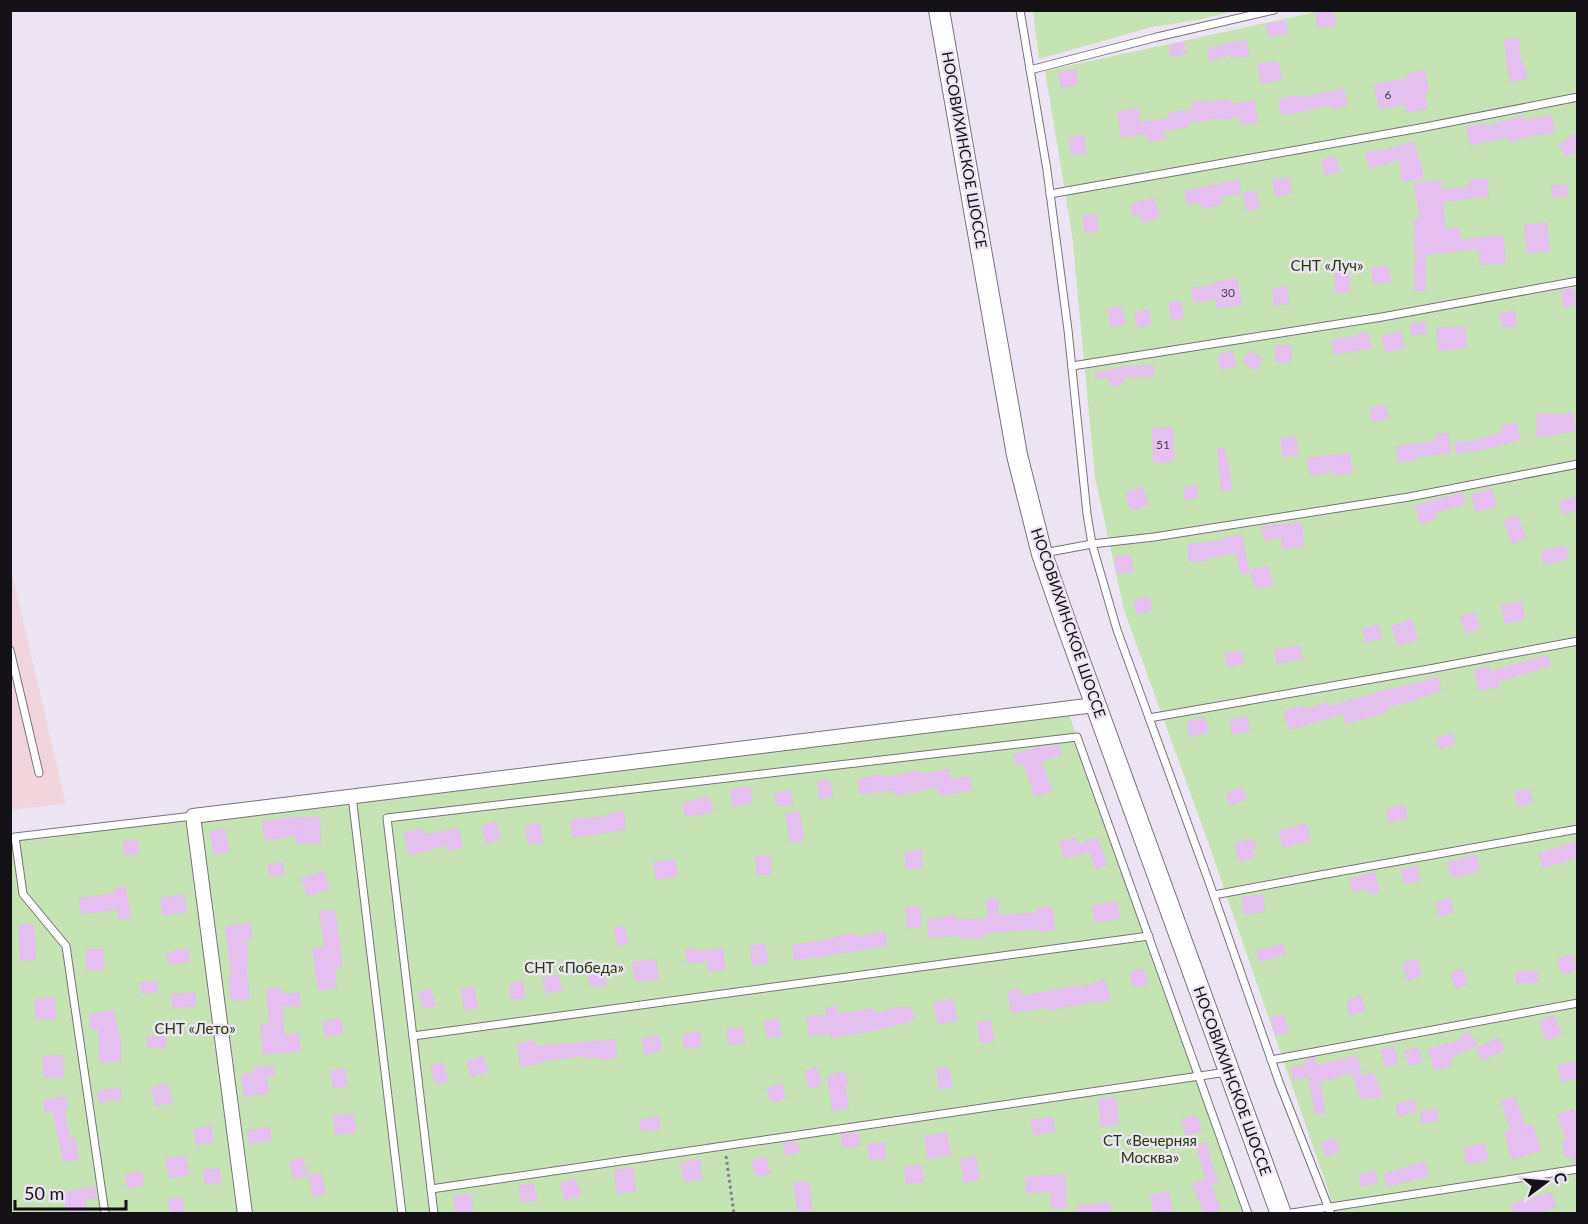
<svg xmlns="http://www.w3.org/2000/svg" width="1588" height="1224" font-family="Lato,sans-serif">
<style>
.industrial{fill:#f0d6dc}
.green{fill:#c6e3b3}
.building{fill:#e6c0f1}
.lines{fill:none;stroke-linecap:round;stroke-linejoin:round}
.service-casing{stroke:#79727e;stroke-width:9}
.minor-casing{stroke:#79727e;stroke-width:16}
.secondary-casing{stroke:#79727e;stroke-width:22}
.path{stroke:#89848e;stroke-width:3;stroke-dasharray:3 3;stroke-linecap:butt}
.service{stroke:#fff;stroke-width:7}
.minor{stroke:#fff;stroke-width:14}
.secondary{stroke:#fff;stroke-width:20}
.labels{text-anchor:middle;stroke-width:5;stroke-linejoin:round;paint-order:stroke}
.number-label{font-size:12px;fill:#483e4d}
.street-label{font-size:15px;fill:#141216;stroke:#ece4f2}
.park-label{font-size:15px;fill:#213c04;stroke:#ece4f2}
</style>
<rect width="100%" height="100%" fill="#ece4f2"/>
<path class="industrial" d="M11 569 66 804 11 810Z"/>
<g class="green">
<path d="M1033 11V10L1235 11 1197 20 1152 27 1039 59Z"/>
<path d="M1320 11H1577V1213H1336L1207 839 1124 610 1095 477 1072 234 1045 71Z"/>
<path d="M1067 709 1248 1213H11L10 838Z"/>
</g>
<g class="building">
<path d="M1334 11 1336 26 1317 28 1315 13Z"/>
<path d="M1286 20 1288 34 1268 37 1266 24Z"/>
<path d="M1519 38 1521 63H1524L1528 78 1511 83 1507 68 1504 39Z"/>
<path d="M1247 40 1249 56 1230 58V55L1210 61 1207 49 1227 43Z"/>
<path d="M1184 41 1187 53 1171 58 1168 46Z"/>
<path d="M1278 60 1282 80 1261 84 1257 64Z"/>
<path d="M1076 69 1078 85 1061 88 1058 72Z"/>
<path d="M1425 70 1429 92 1425 93 1428 109 1407 113 1406 105 1379 109 1374 84 1408 78 1407 73Z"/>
<path d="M1344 88 1348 105 1332 109 1331 105 1282 116 1278 99 1297 95 1298 97 1328 92Z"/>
<path d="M1230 99 1231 104 1255 100 1258 123 1241 125 1240 117 1217 120V118L1189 123V127L1164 131 1165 139 1148 142 1147 134 1121 138 1117 111 1138 108 1140 122 1169 118 1168 113 1193 109 1192 102 1208 100V102Z"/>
<path d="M1523 115 1524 120 1552 115 1555 133 1532 136 1509 143 1508 137 1470 146 1466 127 1486 123V126Z"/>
<path d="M1578 131V149L1567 157 1558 145Z"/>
<path d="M1084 135 1087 153 1071 155 1069 137Z"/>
<path d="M1414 141 1420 163H1422L1424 179 1402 182 1399 160 1369 169 1365 153 1379 149 1380 151Z"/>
<path d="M1336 156 1340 172 1325 176 1321 160Z"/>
<path d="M1289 177 1292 194 1275 197 1272 179Z"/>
<path d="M1487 178 1489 196 1443 202 1446 229 1459 227 1461 239 1503 235 1506 263 1480 265 1479 249 1426 255V291H1414V264H1416L1413 237H1415L1414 219 1419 218 1414 183 1441 180 1442 189 1469 186V180Z"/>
<path d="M1239 179 1241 194 1221 197 1222 205 1202 209 1201 202 1187 205 1184 191Z"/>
<path d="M1567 184 1568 196 1552 198 1551 186Z"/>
<path d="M1256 190 1260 209 1246 211 1243 193Z"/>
<path d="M1154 197 1160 217 1142 223 1140 214 1133 216 1130 204Z"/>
<path d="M1097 214 1098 232 1084 233 1083 215Z"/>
<path d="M1547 222 1550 251 1527 254 1524 225Z"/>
<path d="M1349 266 1350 292 1335 293 1334 267Z"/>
<path d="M1389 266 1391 282 1373 284 1371 268Z"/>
<path d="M1238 278 1242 305 1217 309 1216 299 1194 303 1191 288 1214 284 1213 282Z"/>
<path d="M1287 286 1289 304 1274 306 1272 288Z"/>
<path d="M1574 288 1577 305 1564 308 1560 290Z"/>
<path d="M1181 300 1184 318 1171 321 1168 302Z"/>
<path d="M1122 306 1126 324 1111 328 1107 309Z"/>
<path d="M1148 309 1152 324 1138 328 1134 313Z"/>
<path d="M1515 310 1518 325 1503 328 1499 313Z"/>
<path d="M1425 321 1427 334 1411 336 1410 323Z"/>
<path d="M1465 326 1467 348 1438 351 1436 328Z"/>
<path d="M1401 331 1405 348 1385 353 1381 336Z"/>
<path d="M1368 332 1372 348 1334 355 1331 340 1348 336 1349 337Z"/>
<path d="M1291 344 1292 361 1276 363 1274 346Z"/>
<path d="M1232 350 1237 366 1221 370 1217 355Z"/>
<path d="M1250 350 1263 359 1255 371 1242 362Z"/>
<path d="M1154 365V377L1123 378 1124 384 1111 387 1109 378 1095 379V373L1125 366Z"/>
<path d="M1385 404 1389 419 1372 422 1369 408Z"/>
<path d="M1573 412 1576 431 1552 435V437L1536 436 1537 413 1563 414Z"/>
<path d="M1516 422 1521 440 1483 450 1456 454 1454 443 1468 440V442L1502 432 1501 426Z"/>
<path d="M1173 427 1174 462 1153 463 1152 428Z"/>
<path d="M1449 433 1451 453 1416 457 1417 460 1398 463 1396 446 1435 441V434Z"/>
<path d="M1296 436 1299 455 1283 458 1280 438Z"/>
<path d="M1225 448 1233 490 1221 491 1217 449Z"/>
<path d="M1350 453 1353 473 1334 476V472L1310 476 1307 458Z"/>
<path d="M1197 485 1198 498 1185 500 1183 487Z"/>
<path d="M1143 487 1149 505 1131 511 1125 492Z"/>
<path d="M1492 489 1497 507 1475 512 1471 494Z"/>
<path d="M1463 492 1466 504 1435 513 1437 519 1420 524 1415 505Z"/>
<path d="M1578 496V511L1563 515 1559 501Z"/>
<path d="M1518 515 1526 539 1512 544 1503 520Z"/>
<path d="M1302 522 1304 547 1282 549 1281 537 1265 541 1261 526Z"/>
<path d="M1242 534 1250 573 1241 575 1235 553 1206 559V561L1189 562 1187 544 1223 540V538Z"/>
<path d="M1566 545 1569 559 1544 565 1541 551Z"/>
<path d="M1132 555 1133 572 1116 574 1115 556Z"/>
<path d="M1268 565 1274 585 1256 590 1250 570Z"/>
<path d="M1149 596 1153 610 1137 615 1133 600Z"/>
<path d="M1522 601 1525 620 1505 624 1501 605Z"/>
<path d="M1475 612 1480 629 1465 634 1460 616Z"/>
<path d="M1412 619 1418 640 1397 646 1391 626Z"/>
<path d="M1378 624 1382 639 1366 643 1362 629Z"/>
<path d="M1300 645 1303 659 1277 664 1274 649Z"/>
<path d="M1240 650 1244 663 1228 668 1224 654Z"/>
<path d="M1548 655 1551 666 1498 682 1499 687 1479 691 1474 669 1489 666 1490 671Z"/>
<path d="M1438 676 1442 691 1418 698V700L1387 707 1388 712 1346 724 1343 714 1289 730 1283 711 1304 705 1305 709 1328 702 1329 706 1377 692 1424 681V680Z"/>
<path d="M1247 716 1250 731 1232 735 1230 719Z"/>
<path d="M1204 717 1209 732 1190 738 1186 722Z"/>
<path d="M1453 733 1456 744 1439 749 1436 738Z"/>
<path d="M1059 745 1062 755 1042 761 1052 791 1035 797 1023 764 1017 766 1013 754 1038 747Z"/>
<path d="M949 769 951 779 970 776 972 790 939 796 937 787 895 796 894 790 860 795 857 779 882 774V778L920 770 921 774Z"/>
<path d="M830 779 833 797 819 799 817 781Z"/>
<path d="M750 786 753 803 733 807 730 789Z"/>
<path d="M1242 787 1247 800 1230 806 1226 793Z"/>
<path d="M1529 788 1533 803 1518 807 1514 792Z"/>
<path d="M791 790 793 805 777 807 775 792Z"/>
<path d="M709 796 714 811 699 816V814L685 817 682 803Z"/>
<path d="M1405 805 1408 818 1389 823 1386 809Z"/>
<path d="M624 811 626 830 572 838 571 819 606 816V814Z"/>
<path d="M800 811 804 841 790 843 785 813Z"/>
<path d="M320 816 321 843 296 844 295 836 265 841 262 821 283 818Z"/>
<path d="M496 821 501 839 486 844 481 826Z"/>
<path d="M540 823 543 843 528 845 525 826Z"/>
<path d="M1306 823 1311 840 1283 848 1278 831Z"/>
<path d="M225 828 230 852 214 855 209 831Z"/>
<path d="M423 828 425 834 459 828 463 848 447 851 446 845 410 856 403 834Z"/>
<path d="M1076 837 1078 844 1097 837 1108 865 1096 870 1089 852 1064 859 1059 842Z"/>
<path d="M1253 838 1257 849 1252 851 1255 858 1240 863 1234 844Z"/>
<path d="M123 840H138L139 854 124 855Z"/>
<path d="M1578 841V858L1543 868 1538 853Z"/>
<path d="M921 849 923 868 906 870 904 852Z"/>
<path d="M1477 855 1480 871 1452 878 1447 862 1465 857Z"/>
<path d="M755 856H771V875H756Z"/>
<path d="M675 859 678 877 656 880 653 862Z"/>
<path d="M283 862 285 874 269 877 267 864Z"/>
<path d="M1417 865 1420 881 1404 884 1400 869Z"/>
<path d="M325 871 330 889 307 896 301 878Z"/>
<path d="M1375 872 1380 892 1369 895 1367 889 1353 893 1349 879Z"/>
<path d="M126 886 131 919 119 920 117 910 81 914 79 898 115 893 114 888Z"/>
<path d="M184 894 187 912 163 916 160 898Z"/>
<path d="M1263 894 1265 912 1244 915 1241 897Z"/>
<path d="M998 898 999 915 1037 912 1036 908 1053 906 1055 930 1039 932 1038 929 984 934V938L962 939 961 936 929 938 927 919 956 915 957 920 988 918 986 899Z"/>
<path d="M1450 898 1454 913 1439 917 1435 902Z"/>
<path d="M1117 901 1120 918 1095 923 1092 906Z"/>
<path d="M920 906 922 927 907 929 905 907Z"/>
<path d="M335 909 343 967 335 968 337 988 318 991 312 948 324 947 319 911Z"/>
<path d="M251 923 252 939 247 940 248 962H246L250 999 231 1001 228 977H231L225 926Z"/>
<path d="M18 924H34L36 960 20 961Z"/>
<path d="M625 926 628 944 617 946 614 928Z"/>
<path d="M880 932H885L888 946 794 961 792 945 835 938V936L854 933 855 937Z"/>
<path d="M765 943 769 963 753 966 749 946Z"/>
<path d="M1283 944 1286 955 1259 962 1256 950Z"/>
<path d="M188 948 190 962 169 965 167 952Z"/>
<path d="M697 948V951L723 948 726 970 708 972 707 962 687 964 685 949Z"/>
<rect x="86" y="949" width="18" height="21"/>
<path d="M1573 954 1577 971 1562 975 1557 959Z"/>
<path d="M656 959 659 979 635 982 632 962Z"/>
<path d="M1417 959 1422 976 1407 981 1402 963Z"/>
<path d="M604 964 607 985 590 987 587 966Z"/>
<path d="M1144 968 1148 985 1133 988 1129 971Z"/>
<path d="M1463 968 1468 985 1455 989 1450 972Z"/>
<path d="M1537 970 1539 982 1516 984 1515 972Z"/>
<path d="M558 974 563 990 546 994 542 978Z"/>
<path d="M1105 979 1111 1000 1098 1003 1097 1001 1047 1011V1008L1011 1013 1007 991 1020 988 1022 996 1079 985V987Z"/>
<path d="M157 981 158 992 141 994 140 982Z"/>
<path d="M523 981 525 998 511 1000 509 983Z"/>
<path d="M281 987 282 994 299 992 301 1006 283 1007 284 1011H282L285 1035 299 1033 301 1051 263 1055 260 1024 269 1023 266 989Z"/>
<path d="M474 987 478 1008 464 1010 461 989Z"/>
<path d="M431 989 436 1006 423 1009 418 992Z"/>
<path d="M195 992 197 1006 172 1009 171 994Z"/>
<path d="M1361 995 1366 1011 1350 1016 1346 1000Z"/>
<path d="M55 997 56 1019 36 1020 34 999Z"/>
<path d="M952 998 958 1020 939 1025 933 1003Z"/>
<path d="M837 1006 838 1014 874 1008 875 1013 901 1006V1008L911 1007 915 1020 883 1029 831 1038 830 1034 809 1036 807 1016 826 1015 825 1008Z"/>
<path d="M114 1010 121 1042V1062H99L98 1029 91 1030 89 1014Z"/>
<path d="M1284 1014 1289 1032 1275 1036 1270 1018Z"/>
<path d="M1554 1015 1562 1035 1546 1041 1539 1021Z"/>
<path d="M341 1018 344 1034 325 1037 322 1021Z"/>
<path d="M778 1018 782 1036 767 1039 764 1021Z"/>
<path d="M991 1020 994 1042 980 1043 977 1022Z"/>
<path d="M743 1027 745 1043 728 1045 727 1029Z"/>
<path d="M700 1031 702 1046 684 1049 682 1034Z"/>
<path d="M1470 1032 1477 1046 1450 1058 1452 1066 1434 1071 1428 1049 1460 1040 1459 1037Z"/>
<path d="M659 1035 662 1051 645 1055 641 1038Z"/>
<path d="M147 1036H167L166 1048H147Z"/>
<path d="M1499 1037 1505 1050 1482 1061 1476 1048Z"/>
<path d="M615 1039 617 1058 600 1060V1057L586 1059 585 1056 538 1062 539 1064 520 1066 517 1043 536 1040 537 1046Z"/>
<path d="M1394 1046 1399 1063 1385 1067 1380 1050Z"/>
<path d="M1418 1047 1423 1062 1409 1066 1404 1051Z"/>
<path d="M63 1055 64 1077 44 1078 42 1056Z"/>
<path d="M1357 1055 1363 1076 1373 1072 1383 1096 1371 1100 1369 1097 1361 1100 1351 1073 1320 1082 1326 1113 1315 1115 1308 1077 1294 1081 1290 1068 1305 1064 1307 1071 1305 1059 1315 1057 1317 1065Z"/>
<path d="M483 1056 488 1072 471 1077 466 1061Z"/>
<path d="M1578 1061V1079L1561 1082 1558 1065Z"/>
<path d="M443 1062 449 1081 436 1085 430 1066Z"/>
<path d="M274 1065 275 1076 267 1077 270 1093 244 1097 241 1074 254 1072V1067Z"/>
<path d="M817 1067 822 1085 809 1089 804 1071Z"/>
<path d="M949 1067 952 1088 939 1090 936 1069Z"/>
<path d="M345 1068 348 1086 333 1089 330 1071Z"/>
<path d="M845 1071 849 1084 846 1085 849 1108 832 1111 827 1076Z"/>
<path d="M167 1083 173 1102 156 1107 151 1088Z"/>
<path d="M782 1083 786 1098 771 1103 766 1088Z"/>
<path d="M120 1087 122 1099 99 1103 97 1091Z"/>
<path d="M66 1096 68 1109 65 1110 70 1138 75 1137 79 1160 63 1162 53 1112 45 1113 43 1100Z"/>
<path d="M1116 1097 1119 1125 1101 1127 1098 1099Z"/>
<path d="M1516 1097 1525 1126 1533 1124 1541 1151 1512 1160 1504 1132 1510 1130 1501 1101Z"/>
<path d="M1414 1099 1417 1111 1398 1117 1395 1104Z"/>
<path d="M1437 1109 1439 1121 1421 1123 1420 1111Z"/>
<path d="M1574 1109 1578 1120V1163L1574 1164 1572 1157 1565 1158 1562 1141 1566 1140 1557 1115Z"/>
<path d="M354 1113 356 1133 335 1135 333 1115Z"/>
<path d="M1197 1115 1202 1131 1186 1136 1181 1119Z"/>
<path d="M659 1116 661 1129 641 1132 639 1119Z"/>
<path d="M1053 1116 1056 1131 1034 1136 1031 1120Z"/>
<path d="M211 1125 214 1142 196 1146 193 1129Z"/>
<path d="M270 1127 272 1140 249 1144 247 1130Z"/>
<path d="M858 1132 860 1146 842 1148 841 1134Z"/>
<path d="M947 1132 951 1155 927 1159 924 1136Z"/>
<path d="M1334 1137 1340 1151 1326 1157 1320 1143Z"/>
<path d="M797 1141 800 1152 786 1156 782 1143Z"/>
<path d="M885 1142 886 1159 869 1160 867 1143Z"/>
<path d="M1207 1142 1211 1158H1210L1219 1182 1212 1185 1221 1209 1209 1214H1204L1192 1184 1205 1179 1196 1145Z"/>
<path d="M1485 1143 1489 1160 1467 1165 1463 1148Z"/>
<path d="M185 1155 190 1174 170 1179 165 1159Z"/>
<path d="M766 1156 771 1173 756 1177 751 1160Z"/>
<path d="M976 1156 980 1180 964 1183 960 1159Z"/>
<path d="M303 1157 308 1176 293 1179 289 1161Z"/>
<path d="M700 1158 703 1179 684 1182 680 1162Z"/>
<path d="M1425 1161 1429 1176 1387 1187 1383 1174Z"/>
<path d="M921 1164 924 1182 906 1185 904 1167Z"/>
<path d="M633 1167 636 1191 617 1194 614 1170Z"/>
<path d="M219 1168 222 1182 205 1185 202 1170Z"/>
<path d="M1375 1170 1378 1182 1362 1187 1358 1175Z"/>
<path d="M142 1171 144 1185 127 1189 125 1174Z"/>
<path d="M321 1172 326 1194 313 1197 308 1176Z"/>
<path d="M1065 1174 1067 1208 1051 1209 1050 1192 1026 1194 1025 1177Z"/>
<path d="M576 1178 581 1196 565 1200 560 1183Z"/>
<path d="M809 1181 813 1214H798L793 1183Z"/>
<path d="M534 1183 537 1200 522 1203 518 1186Z"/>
<path d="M95 1186 97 1198 86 1200 88 1212 67 1214 62 1192Z"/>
<path d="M1169 1191 1173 1214H1154L1150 1195Z"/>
<path d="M1552 1192 1556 1208 1534 1214H1514L1511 1204Z"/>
<path d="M470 1193 474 1211 456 1214 453 1196Z"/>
<path d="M183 1198 184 1214H170L168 1199Z"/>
<path d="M1110 1202 1112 1214H1077V1206Z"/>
</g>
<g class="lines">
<defs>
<g id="service">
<path d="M1020 10 1047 170 1068 330 1087 514 1092 544 1117 630 1209 882 1279 1082 1331 1214"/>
<path d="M1030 70 1157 37 1274 10"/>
<path d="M1050 194 1420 128 1578 97"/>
<path d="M1072 366 1382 317 1578 281"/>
<path d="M1044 553 1092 544 1154 537 1409 497 1578 464"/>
<path d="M10 650 39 773"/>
<path d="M1149 718 1429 669 1578 641"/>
<path d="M352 796 402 1214"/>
<path d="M1214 895 1315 876 1578 829"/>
<path d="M413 1036 1149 936"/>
<path d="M1271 1060 1578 1003"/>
<path d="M431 1189 1227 1072"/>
<path d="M105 1214 66 946 23 894 15 837 193 816"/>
<path d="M434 1214 387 818 1077 737 1248 1214"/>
<path d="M1285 1214 1578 1169"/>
</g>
<path id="minor" d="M245 1214 193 816 1095 705"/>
<path id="secondary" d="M939 10 1017 455 1042 554 1067 626 1281 1214"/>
</defs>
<use href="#service" class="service-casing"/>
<use href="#minor" class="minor-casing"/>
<use href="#secondary" class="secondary-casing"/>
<path class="path" d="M726 1156 734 1214"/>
<use href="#service" class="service"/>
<use href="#minor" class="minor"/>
<use href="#secondary" class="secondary"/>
</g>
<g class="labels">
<g class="number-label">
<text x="1388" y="99">6</text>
<text x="1228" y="297">30</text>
<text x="1163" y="449">51</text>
</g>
<g class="street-label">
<text transform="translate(964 150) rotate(80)" y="5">НОСОВИХИНСКОЕ ШОССЕ</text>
<text transform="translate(1068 623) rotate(71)" y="5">НОСОВИХИНСКОЕ ШОССЕ</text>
<text transform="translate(1232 1081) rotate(70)" y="5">НОСОВИХИНСКОЕ ШОССЕ</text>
</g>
<g class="park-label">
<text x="1327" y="271">СНТ «Луч»</text>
<text x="574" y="973">СНТ «Победа»</text>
<text x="195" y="1034">СНТ «Лето»</text>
<text x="1150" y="1146">СТ «Вечерняя<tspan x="1150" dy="17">Москва»</tspan></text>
</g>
</g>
<rect width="1588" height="1224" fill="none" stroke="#141216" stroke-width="24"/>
<g transform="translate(1546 1182) rotate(74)" stroke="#ece4f2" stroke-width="4.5" paint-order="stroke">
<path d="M0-4.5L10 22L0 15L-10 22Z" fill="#141216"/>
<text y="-9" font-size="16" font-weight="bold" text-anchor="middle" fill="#141216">С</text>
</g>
<path d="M15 1200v9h111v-9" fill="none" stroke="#141216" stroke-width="3"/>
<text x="24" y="1200" font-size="18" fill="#141216" stroke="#ece4f2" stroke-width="4.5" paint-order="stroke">50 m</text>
</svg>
